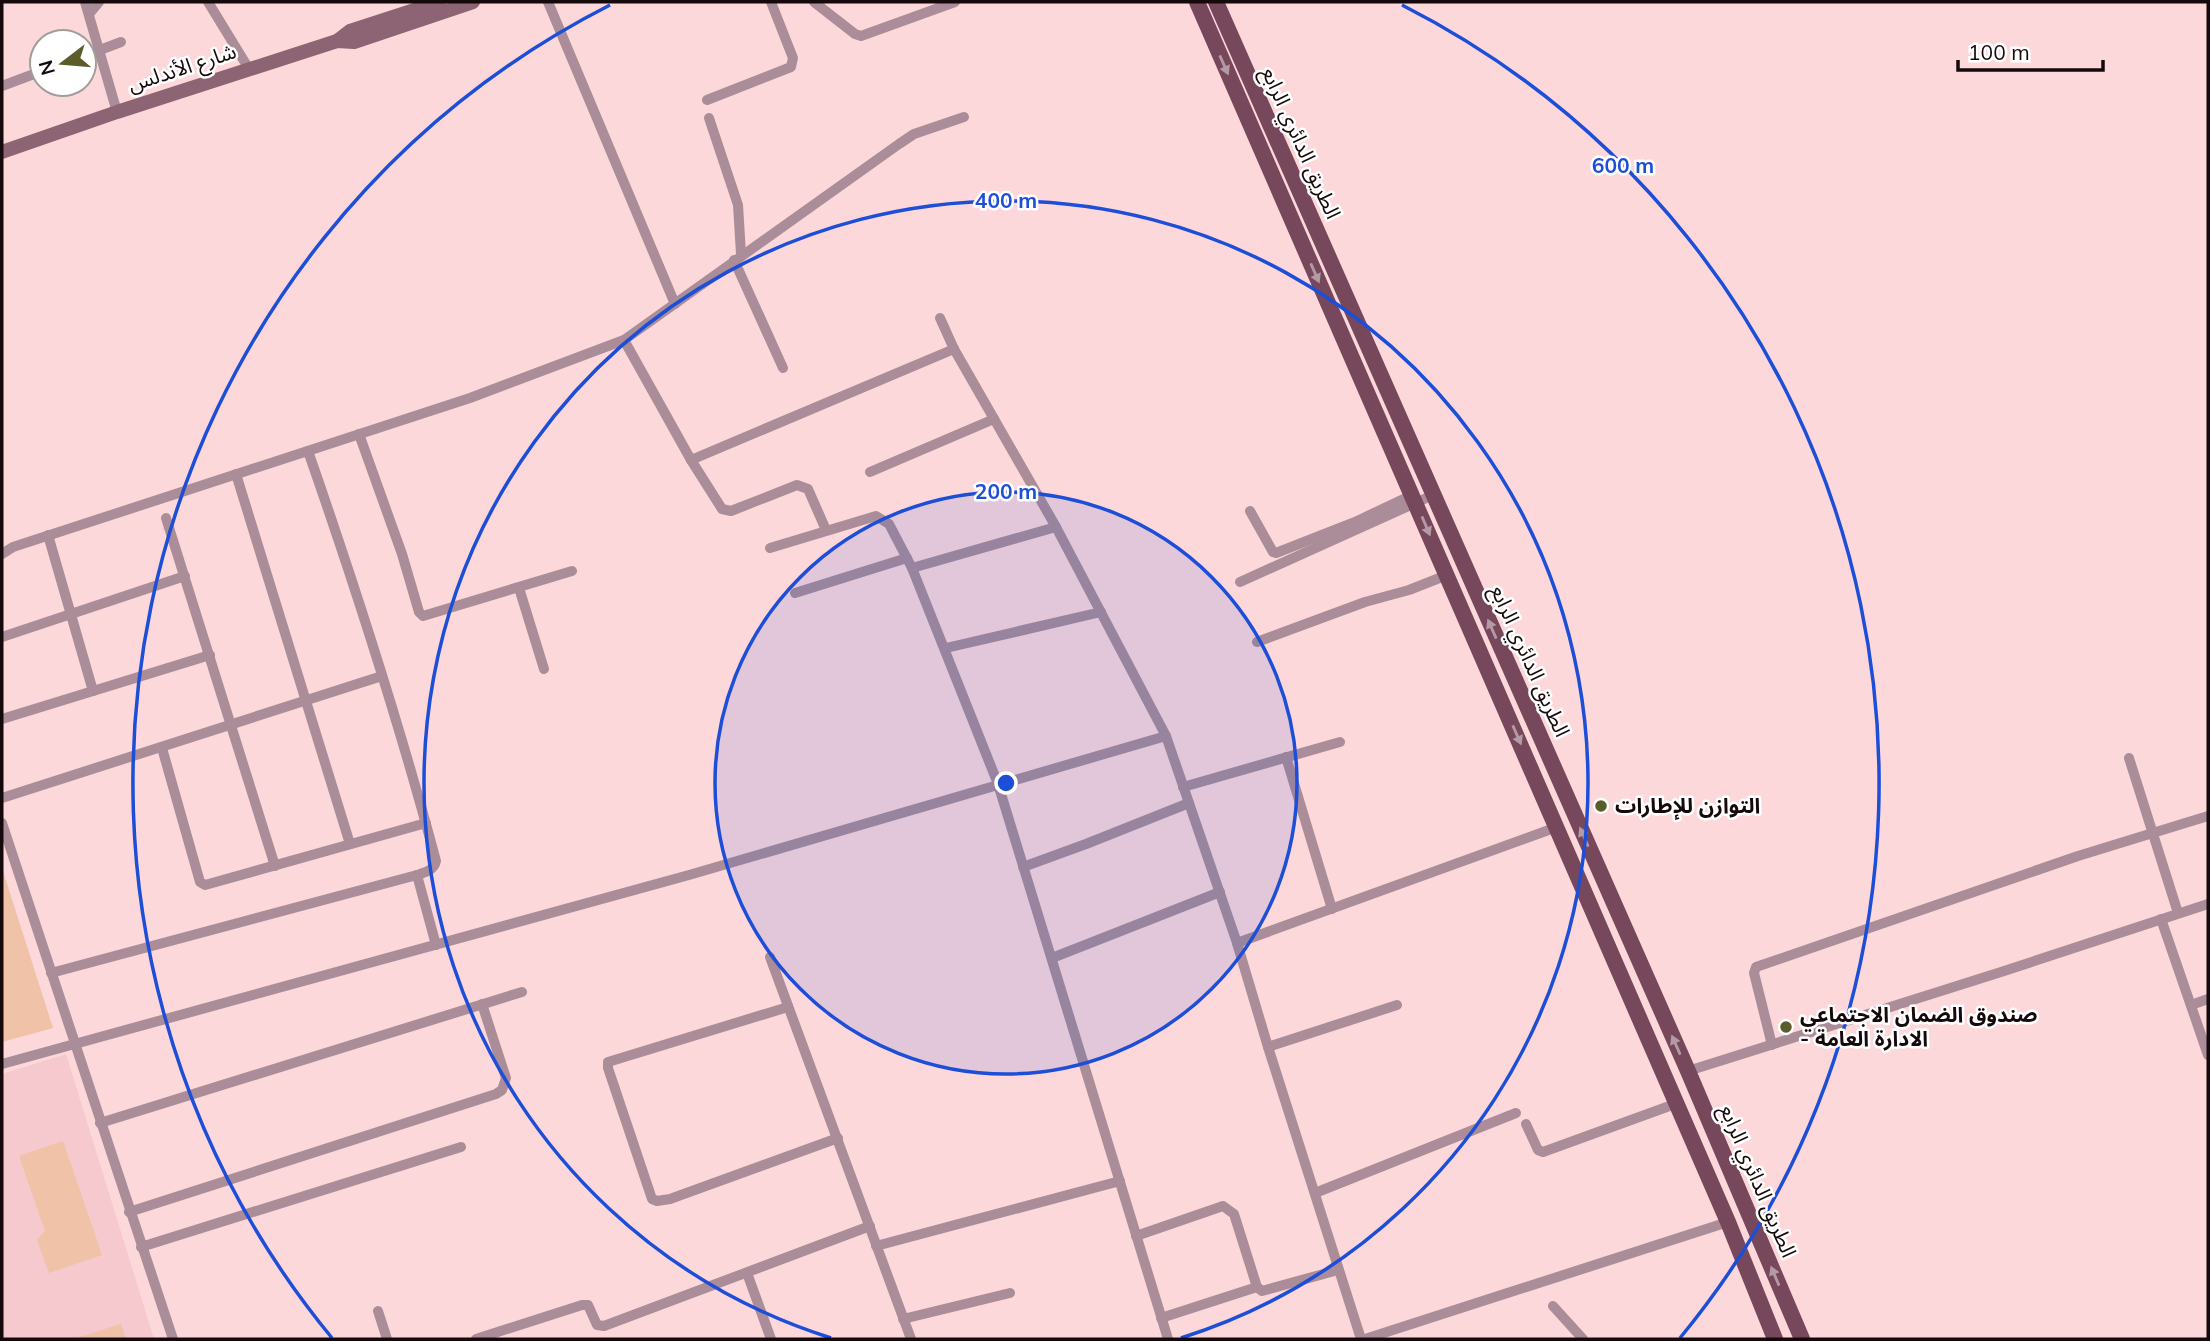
<svg xmlns="http://www.w3.org/2000/svg" width="2210" height="1341" font-family="Mulish,'Noto Sans Arabic',sans-serif">
<style>
.built{fill:#f5c9cd}
.green{fill:#f0c2a7}
.lines{fill:none;stroke-linecap:round;stroke-linejoin:round}
.minor{stroke:#aa8d98;stroke-width:10}
.secondary{stroke:#8d6474;stroke-width:14}
.primary{stroke:#77475b;stroke-width:16}
.oneway{fill:#b49aa5}
.ring{fill:none;stroke:#1d4ed8;stroke-width:3.5}
.poi-dot{fill:#5a5c29;stroke:#fff;stroke-width:2.5}
.labels{text-anchor:middle;stroke-width:5;stroke-linejoin:round;paint-order:stroke}
.street-label{font-size:21px;fill:#15090b;stroke:#fff}
.poi-label{font-size:21px;font-weight:bold;fill:#15090b;stroke:#fff;text-anchor:start}
.centre{fill:#1d4ed8;stroke:#fff;stroke-width:3.5}
.ring-label{font-size:21px;text-anchor:middle;font-weight:bold;fill:#1d4ed8;stroke:#fff;stroke-width:5;stroke-linejoin:round;paint-order:stroke}
</style>
<rect width="100%" height="100%" fill="#fdd8db"/>
<path class="built" d="M66 1054 154 1339H2V1074Z"/>
<g class="green">
<path d="M2 868 53 1028 2 1042Z"/>
<path d="M63 1141 102 1255 49 1273 37 1240 45 1231 19 1156Z"/>
<path d="M121 1324 126 1339H77L76 1338Z"/>
</g>
<g class="lines">
<g class="minor">
<path d="M85 2 117 112"/>
<path d="M208 2 249 69"/>
<path d="M548 2 675 304"/>
<path d="M814 2 855 34 861 36 955 2"/>
<path d="M89 14 99 2"/>
<path d="M84 56 121 42"/>
<path d="M2 86 42 71"/>
<path d="M707 100 791 67 793 58 771 2"/>
<path d="M709 118 738 205 741 254"/>
<path d="M734 260 783 368"/>
<path d="M940 318 954 349 1056 527 1166 736 1237 943 1268 1047 1361 1339"/>
<path d="M624 340 691 460 722 509 731 511 797 485 808 489 826 530"/>
<path d="M359 434 402 554 419 612 423 616 572 571"/>
<path d="M691 460 954 349"/>
<path d="M870 472 994 419"/>
<path d="M236 474 350 844"/>
<path d="M1250 511 1273 552 1276 553 1355 522 1412 495"/>
<path d="M166 518 275 866"/>
<path d="M48 535 93 691"/>
<path d="M770 548 876 516 889 524 912 568 998 784 1168 1339"/>
<path d="M2 554 13 547 470 398 624 340 899 144 914 134 964 117"/>
<path d="M912 568 1056 527"/>
<path d="M1240 582 1433 495"/>
<path d="M519 588 544 669"/>
<path d="M795 593 907 558"/>
<path d="M2 637 185 576"/>
<path d="M1257 642 1365 602 1409 590 1447 575"/>
<path d="M946 648 1101 612"/>
<path d="M2 719 210 655"/>
<path d="M162 748 200 882 205 885 426 823"/>
<path d="M1286 757 1332 909"/>
<path d="M2129 758 2178 913"/>
<path d="M1183 787 1340 742"/>
<path d="M2 798 382 676"/>
<path d="M2 823 173 1339"/>
<path d="M1023 867 1086 844 1189 803"/>
<path d="M417 875 436 945"/>
<path d="M2161 919 2208 1055"/>
<path d="M1237 943 1557 827"/>
<path d="M770 957 911 1339"/>
<path d="M1052 958 1220 892"/>
<path d="M51 973 417 875C426 872 434 870 436 861 399 722 355 586 308 451"/>
<path d="M2191 1005 2208 999"/>
<path d="M788 1007 608 1062V1068L652 1199 657 1201 670 1199 838 1138"/>
<path d="M1772 1045 1754 973 1756 967 2078 856 2208 816"/>
<path d="M1268 1047 1397 1005"/>
<path d="M2 1064 689 875 1166 736"/>
<path d="M1688 1071 2001 972 2208 904"/>
<path d="M100 1123 522 992"/>
<path d="M1526 1124 1538 1150 1543 1152 1675 1104"/>
<path d="M1315 1193 1516 1113"/>
<path d="M129 1212 496 1094 502 1090 506 1078 482 1004"/>
<path d="M1136 1236 1223 1206 1234 1214 1257 1287 1262 1291 1338 1270"/>
<path d="M876 1246 1120 1181"/>
<path d="M141 1247 461 1147"/>
<path d="M747 1273 771 1339"/>
<path d="M1553 1306 1583 1339"/>
<path d="M378 1311 387 1339"/>
<path d="M1161 1318 1257 1287"/>
<path d="M903 1319 1010 1293"/>
<path d="M476 1339 582 1305H588L597 1325 604 1326 870 1226"/>
<path d="M1365 1339 1728 1222"/>
</g>
<g class="secondary">
<path d="M337 41 350 31 439 2"/>
<path d="M2 152 117 112 337 41 354 42 473 2"/>
</g>
<g class="primary">
<path d="M1197 2 1728 1222 1775 1339"/>
<path d="M1216 2 1688 1071 1802 1339"/>
</g>
</g>
<defs><path id="oneway-solid" d="M-6-.8H1V-3.2L6.5 0L1 3.2V.8H-6Z" transform="scale(1.75)"/></defs>
<g class="oneway">
<use href="#oneway-solid" transform="translate(1224 65) rotate(66)"/>
<use href="#oneway-solid" transform="translate(1315 273) rotate(66)"/>
<use href="#oneway-solid" transform="translate(1426 526) rotate(67)"/>
<use href="#oneway-solid" transform="translate(1492 629) rotate(-114)"/>
<use href="#oneway-solid" transform="translate(1517 735) rotate(66)"/>
<use href="#oneway-solid" transform="translate(1584 837) rotate(-114)"/>
<use href="#oneway-solid" transform="translate(1676 1045) rotate(-114)"/>
<use href="#oneway-solid" transform="translate(1775 1276) rotate(-113)"/>
</g>
<circle cx="1006" cy="783" r="291" fill="#1d4ed8" fill-opacity=".12"/>
<g class="ring">
<circle cx="1006" cy="783" r="291"/>
<path d="M831 1338A582 582 0 1 1 1181 1338"/>
<path d="M332 1338A873 873 0 0 1 610 5M1402 5A873 873 0 0 1 1680 1338"/>
</g>
<g class="poi-dot">
<circle cx="1601" cy="806" r="7"/>
<circle cx="1786" cy="1027" r="7"/>
</g>
<g class="labels">
<g class="street-label">
<text transform="translate(182 68) rotate(-18)" y="7">شارع الأندلس</text>
<text transform="translate(1301 143) rotate(66)" y="7">الطريق الدائري الرابع</text>
<text transform="translate(1530 661) rotate(66)" y="7">الطريق الدائري الرابع</text>
<text transform="translate(1758 1181) rotate(67)" y="7">الطريق الدائري الرابع</text>
</g>
<g class="poi-label">
<text x="1615" y="813">التوازن للإطارات</text>
<text x="1800" y="1022">صندوق الضمان الاجتماعي<tspan x="1800" dy="24">- الادارة العامة</tspan></text>
</g>
</g>
<circle cx="1006" cy="783" r="10" class="centre"/>
<g class="ring-label">
<text x="1623" y="173">600 m</text>
<text x="1006" y="208">400 m</text>
<text x="1006" y="499">200 m</text>
</g>
<rect width="2210" height="1341" fill="none" stroke="#15090b" stroke-width="7"/>
<g transform="translate(63 63) rotate(254)"><circle r="33" fill="#ffffff" stroke="#a19d9d" stroke-width="2"/>
<path d="M0-5L12 26L0 18L-12 26Z" fill="#5a5c29"/>
<text y="-10" font-size="19" font-weight="bold" text-anchor="middle" fill="#15090b">N</text>
</g>
<path d="M1958 60v10h145v-10" fill="none" stroke="#15090b" stroke-width="3.5"/>
<text x="1968" y="60" font-size="21" fill="#15090b" stroke="#ffffff" stroke-width="5" paint-order="stroke">100 m</text>
</svg>
